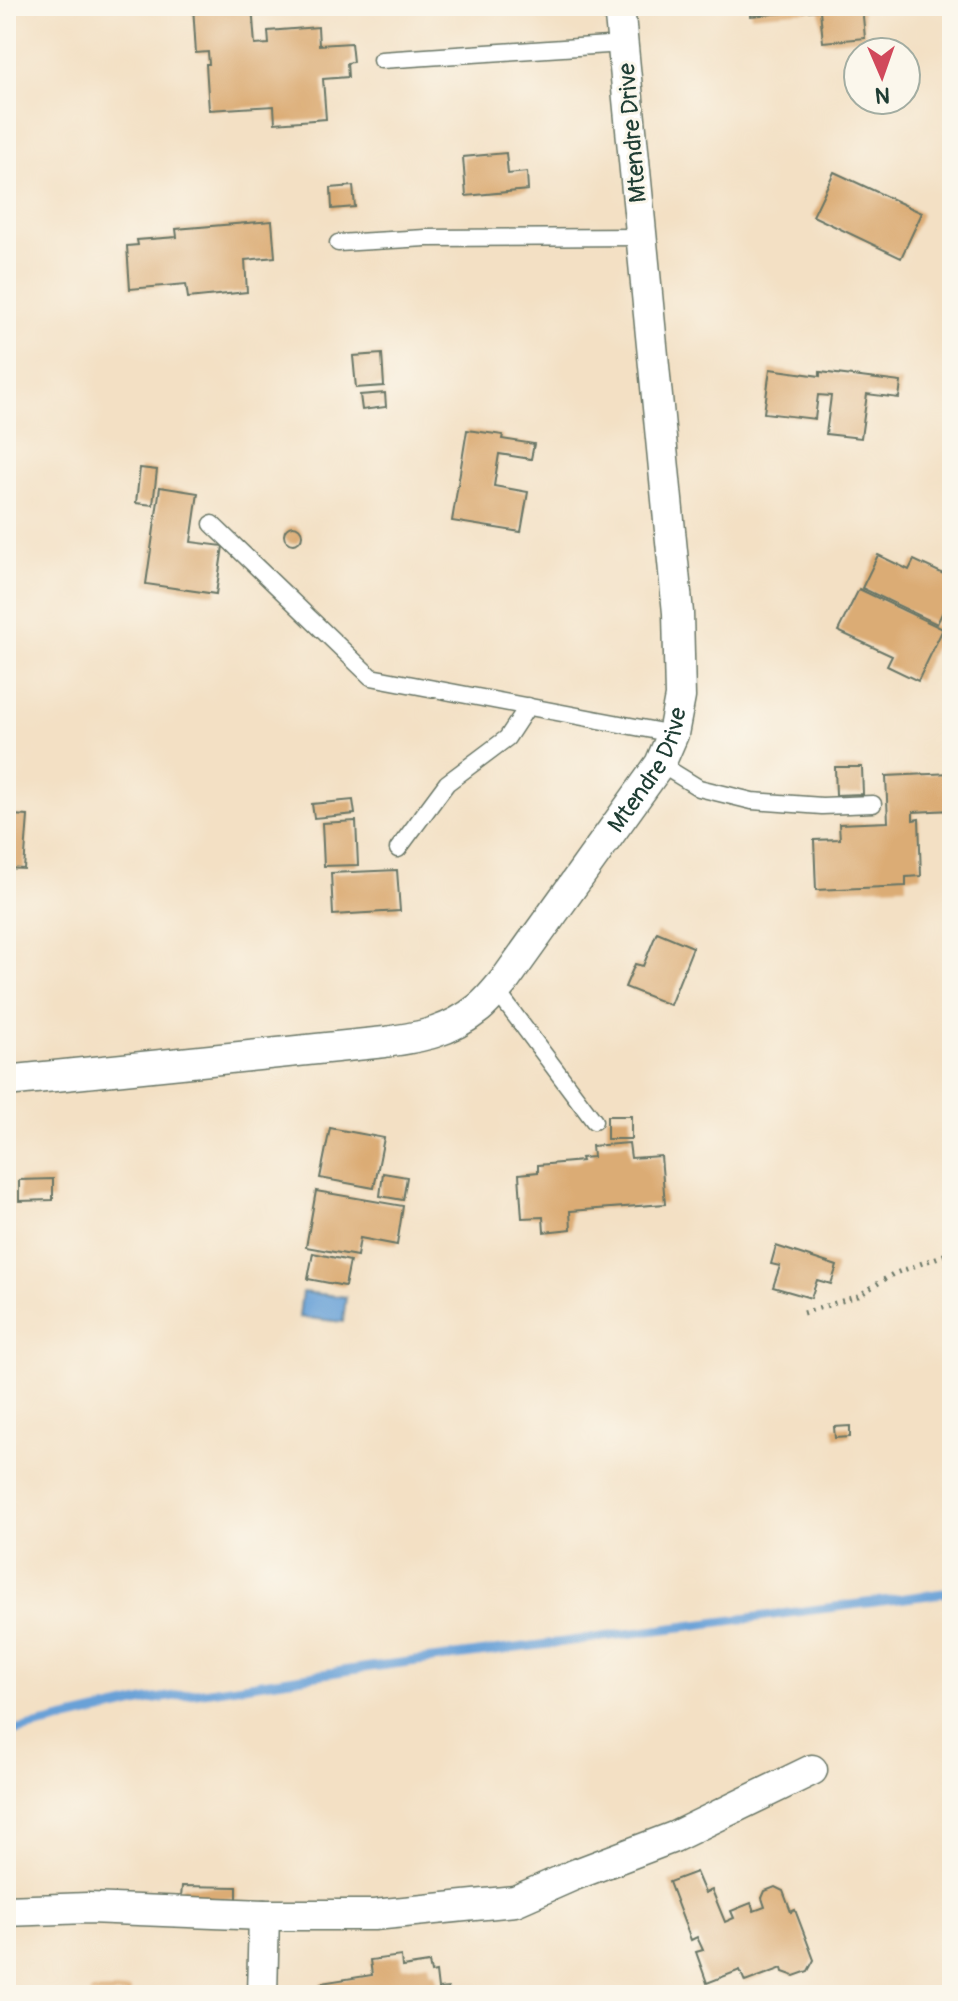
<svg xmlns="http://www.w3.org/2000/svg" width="958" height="2001" font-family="Pangolin,sans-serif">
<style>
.water{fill:#69a1d7;stroke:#446f86;stroke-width:2}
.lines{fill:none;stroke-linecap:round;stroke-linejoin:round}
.stream{stroke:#69a1d7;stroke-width:9}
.building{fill:#dbac75}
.service-casing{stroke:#697666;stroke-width:19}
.minor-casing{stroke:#697666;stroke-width:33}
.path{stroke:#697666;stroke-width:5;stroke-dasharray:2 6;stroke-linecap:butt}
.service{stroke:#fff;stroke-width:16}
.minor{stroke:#fff;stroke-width:30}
.labels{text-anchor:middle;stroke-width:6;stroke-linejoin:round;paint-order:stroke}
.street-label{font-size:24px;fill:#1f3d34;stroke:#fbf7ec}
</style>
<rect width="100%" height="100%" fill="#fbf7ec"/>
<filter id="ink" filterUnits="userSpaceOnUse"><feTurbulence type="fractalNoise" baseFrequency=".0125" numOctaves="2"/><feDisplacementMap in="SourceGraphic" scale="16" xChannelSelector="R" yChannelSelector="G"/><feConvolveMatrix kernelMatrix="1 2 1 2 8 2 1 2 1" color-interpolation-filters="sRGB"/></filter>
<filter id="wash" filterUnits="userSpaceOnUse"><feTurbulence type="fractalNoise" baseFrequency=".006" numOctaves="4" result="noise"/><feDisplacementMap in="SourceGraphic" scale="32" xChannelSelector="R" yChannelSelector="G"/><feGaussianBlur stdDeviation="1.8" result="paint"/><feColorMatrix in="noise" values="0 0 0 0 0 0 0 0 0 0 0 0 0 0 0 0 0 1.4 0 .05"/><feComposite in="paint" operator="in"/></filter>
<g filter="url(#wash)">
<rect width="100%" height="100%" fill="#f3e0c4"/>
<path class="water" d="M302 1292 346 1297 343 1322 299 1317Z"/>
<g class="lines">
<path class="stream" d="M6 1733 149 1700 370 1667 952 1592"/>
</g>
<g id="blocks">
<g class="building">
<path d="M193 6H252L255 45 269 44 268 31 318 27 319 45 351 43 353 62 347 63 348 77 323 79 326 119 275 123 274 106 209 110 206 64H209L208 52 196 53Z"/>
<path d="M750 6H862L865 38 823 42 820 10 751 16Z"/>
<path d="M506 153 508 174 527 172 528 190 466 196 463 157Z"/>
<path d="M834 172 922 213 901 258 813 216Z"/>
<path d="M353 186 355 207 332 209 331 188Z"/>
<path d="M272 221 275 257 245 260 247 292 188 298 186 284 130 289 127 246 138 245 137 240 177 237 176 229Z"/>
<path d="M382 354 384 386 356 388 353 356Z"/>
<path d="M770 369 820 376V372L901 382 899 398 867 394 861 438 826 434 831 396 818 395 815 419 764 413Z"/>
<path d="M385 393 386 407 362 410 360 395Z"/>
<path d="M467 430 503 435 502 439 534 444 531 459 499 454 494 486 528 492 521 532 452 521Z"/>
<path d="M140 468 157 470 153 505 136 503Z"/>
<path d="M160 487 198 493 191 542 223 546 216 594 146 584Z"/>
<circle cx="293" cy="535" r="9"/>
<path d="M878 555 909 570 914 560 952 578V592L937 624 862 588Z"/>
<path d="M859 589 943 629 918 681 887 666 892 656 838 631Z"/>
<path d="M835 767H862L863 794 836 795Z"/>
<path d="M952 773V810L913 812V820L919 819 921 876 906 877V886L816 890 814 840 840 839 839 824 888 822 886 776Z"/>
<path d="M353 800 355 814 314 818 312 804Z"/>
<path d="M11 815 28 816 24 869 7 868Z"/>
<path d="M356 821 358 865 324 866 322 823Z"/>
<path d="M397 870 400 911 333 915 331 873Z"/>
<path d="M657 932 693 947 670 1005 625 987 635 964 643 966Z"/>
<rect x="607" y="1116" width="24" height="23"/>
<path d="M330 1128 384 1138 374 1188 320 1178Z"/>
<path d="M629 1143 631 1158 661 1156 665 1204 570 1211 571 1229 544 1232 543 1217 522 1218 519 1174 538 1172V1165L582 1161 581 1158 593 1157 592 1146Z"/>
<path d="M383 1173 407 1177 403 1200 380 1196Z"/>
<path d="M53 1179V1200L19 1201V1180Z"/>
<path d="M316 1191 403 1206 397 1245 360 1238 357 1256 306 1247Z"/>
<path d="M776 1246 837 1266 831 1284 817 1280 811 1298 773 1287 780 1266 771 1264Z"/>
<path d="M313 1253 350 1261 345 1286 308 1279Z"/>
<path d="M850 1426V1437L835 1438 834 1427Z"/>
<path d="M696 1872 705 1893 712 1890 725 1922 734 1918 731 1911 751 1903 754 1911 765 1907 762 1898 765 1891 775 1887 783 1891 791 1912 795 1910 814 1960 808 1971 794 1976 783 1972 782 1968 745 1982 740 1970 707 1983 696 1952 703 1950 697 1937 691 1940 669 1882Z"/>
<path d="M182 1886 237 1887V1899L181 1898Z"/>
<path d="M401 1956 402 1967 429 1963 431 1973 436 1972 438 1989 448 1988 449 1995H323L321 1983 372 1975 370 1960Z"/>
<path d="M131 1989V1995H91L90 1991Z"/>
</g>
</g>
</g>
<g filter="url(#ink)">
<use href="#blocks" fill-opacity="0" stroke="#697666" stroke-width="2"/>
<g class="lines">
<defs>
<g id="service">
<path d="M381 60 623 44"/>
<path d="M338 243 426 238 642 237"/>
<path d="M212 524 371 677 673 734"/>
<path d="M660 764 699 788 752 801 822 806 873 804"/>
<path d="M398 849 447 783 507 738 528 706"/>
<path d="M496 990 594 1121"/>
</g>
<g id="minor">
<path id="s1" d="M6 1081 385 1042C422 1037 449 1032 479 1008 489 1000 497 989 505 980L660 764 673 734 680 697 678 613 619 6"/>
<path d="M6 1911 88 1908 264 1915H374L515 1901 574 1875 674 1837 812 1770"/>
<path d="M262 1995 264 1915"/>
</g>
</defs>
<use href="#service" class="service-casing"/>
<use href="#minor" class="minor-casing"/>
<path class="path" d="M803 1313 858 1296 893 1274 952 1252"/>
<use href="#service" class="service"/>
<use href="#minor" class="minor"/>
</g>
</g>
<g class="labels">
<g class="street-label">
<text transform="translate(632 133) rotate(-95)" y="8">Mtendre Drive</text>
<text dy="8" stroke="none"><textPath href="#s1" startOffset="776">Mtendre Drive</textPath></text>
</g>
</g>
<rect width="958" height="2001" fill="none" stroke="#fbf7ec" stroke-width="32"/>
<g transform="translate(882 76) rotate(178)"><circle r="38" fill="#fbf7ec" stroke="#a3ada2" stroke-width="2"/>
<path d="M0-6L14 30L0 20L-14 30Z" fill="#d1495b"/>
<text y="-12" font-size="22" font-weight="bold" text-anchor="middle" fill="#1f3d34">N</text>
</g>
</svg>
